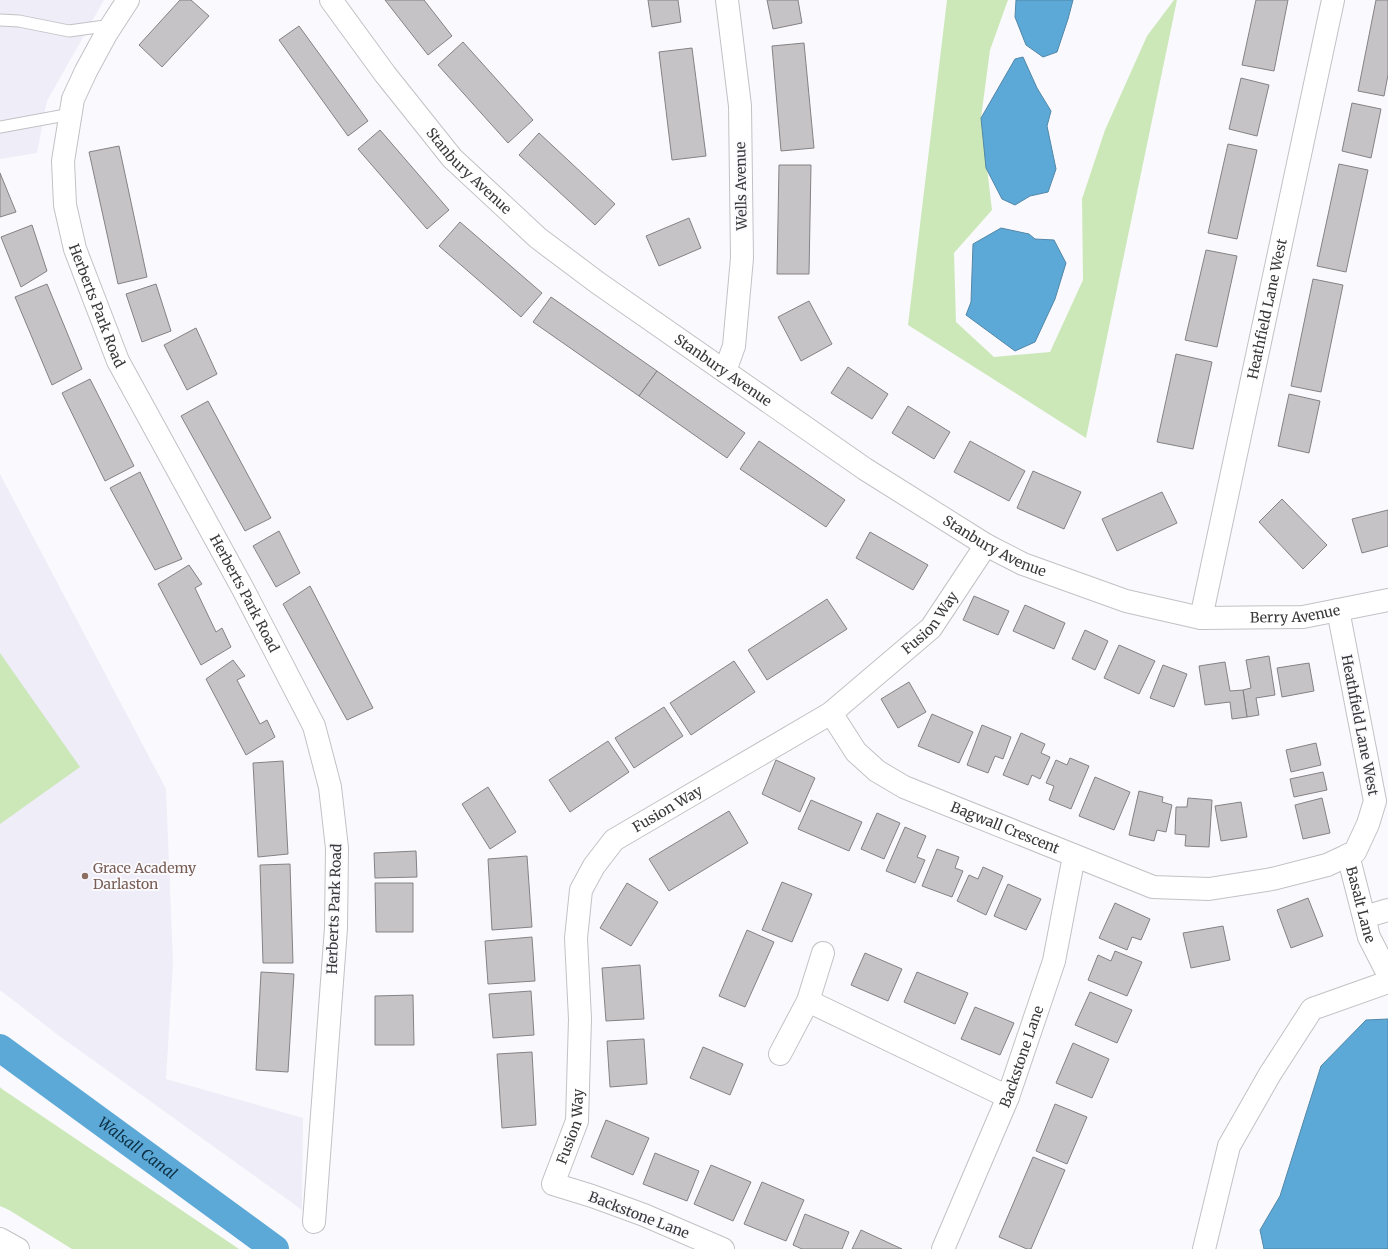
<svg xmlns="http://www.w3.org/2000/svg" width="1388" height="1249" font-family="Merriweather,serif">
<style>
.built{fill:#efedf8}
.green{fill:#cce8b9}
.water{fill:#5ca9d7;stroke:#5287a8}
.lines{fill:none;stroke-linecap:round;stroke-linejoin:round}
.canal{stroke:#5ca9d7;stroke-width:28}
.building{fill:#c6c3c6;stroke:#848284}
.lane-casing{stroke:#c2c1c5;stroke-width:13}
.street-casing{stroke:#c2c1c5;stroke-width:24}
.highway-casing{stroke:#c2c1c5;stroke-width:24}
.lane{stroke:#fff;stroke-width:11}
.street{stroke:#fff;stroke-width:22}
.highway{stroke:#fff;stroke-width:22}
.education-dot{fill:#8d6e63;stroke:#faf9fd;stroke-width:1.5}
.labels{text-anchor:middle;stroke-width:4;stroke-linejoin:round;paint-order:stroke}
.street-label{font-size:14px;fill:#39383a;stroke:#faf9fd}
.education-label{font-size:14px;fill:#785e54;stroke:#faf9fd;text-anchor:start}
.water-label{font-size:15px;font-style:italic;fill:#0c2f43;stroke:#faf9fd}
</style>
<rect width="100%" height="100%" fill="#faf9fd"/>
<g class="built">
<path d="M0 0H104L47 101 37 153 0 159Z"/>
<path d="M0 474 166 789 173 963 166 1079 303 1118 302 1210 58 1035 0 990Z"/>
</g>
<g class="green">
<path d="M947 0H1008L990 50 981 118 992 210 954 253 956 322 994 357 1050 352 1083 280 1082 199 1105 130 1147 36 1174 0H1177L1086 438 908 325Z"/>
<path d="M0 653 80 767 0 824Z"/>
<path d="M0 1087 2 1089 239 1249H72L9 1210 0 1206Z"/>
</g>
<g class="water">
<path d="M1016 0H1073L1068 19 1057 52 1043 57 1026 45 1015 17Z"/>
<path d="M1023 57 1037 88 1051 111 1047 126 1056 169 1048 192 1030 196 1015 205 1002 199 986 168 981 118 1015 59Z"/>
<path d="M1001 228 1029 234 1035 239 1054 240 1066 263 1055 299 1035 342 1015 351 966 315 971 302 973 244Z"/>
<path d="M1388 1019V1249H1264L1260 1230 1280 1196 1321 1066 1366 1020Z"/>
</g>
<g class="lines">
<path class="canal" id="s1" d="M0 1048 275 1249"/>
</g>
<g class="building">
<path d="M180 0H191L209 16 162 67 139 45Z"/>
<path d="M385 0H424L452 36 428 55Z"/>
<path d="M648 0H678L681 22 652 27Z"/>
<path d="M767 0H798L802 23 773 29Z"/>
<path d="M1256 0H1288L1274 71 1242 65Z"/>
<path d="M1376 0H1388V75L1384 96 1358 91Z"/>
<path d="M299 26 368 121 348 136 279 40Z"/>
<path d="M463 42 533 120 508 143 438 65Z"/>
<path d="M804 43 814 148 781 151 772 46Z"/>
<path d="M692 48 706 156 672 160 659 52Z"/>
<path d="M1241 78 1269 85 1257 136 1229 129Z"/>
<path d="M1352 103 1381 109 1371 158 1342 151Z"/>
<path d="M380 130 449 210 427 229 358 149Z"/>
<path d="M539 133 615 204 595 225 519 155Z"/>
<path d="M1228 144 1257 150 1237 239 1208 233Z"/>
<path d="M119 146 147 277 118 284 89 152Z"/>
<path d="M1339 164 1368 170 1346 272 1317 266Z"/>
<path d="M779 165H811L809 274H777Z"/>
<path d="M0 173 16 212 0 217Z"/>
<path d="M689 218 701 248 659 266 646 236Z"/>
<path d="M460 222 542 293 521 317 439 246Z"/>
<path d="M32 225 47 271 21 287 1 237Z"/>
<path d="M1206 250 1237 256 1217 347 1185 340Z"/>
<path d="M1313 279 1343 285 1321 392 1291 386Z"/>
<path d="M47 284 82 369 52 385 15 297Z"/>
<path d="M156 284 171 331 142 342 126 294Z"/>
<path d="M551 297 657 371 639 396 533 322Z"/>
<path d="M809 301 832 344 801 361 778 317Z"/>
<path d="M196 328 217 374 187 390 164 345Z"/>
<path d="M1176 354 1212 362 1193 449 1157 442Z"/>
<path d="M848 367 888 394 872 419 831 393Z"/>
<path d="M657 371 745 433 727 458 639 396Z"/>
<path d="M90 379 134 466 105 481 62 393Z"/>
<path d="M1289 394 1320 401 1309 453 1278 446Z"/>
<path d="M208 401 271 518 245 531 181 416Z"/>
<path d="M908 406 950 432 934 459 892 433Z"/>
<path d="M759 441 845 500 826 527 740 469Z"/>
<path d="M970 441 1025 471 1009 501 954 472Z"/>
<path d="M1033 471 1081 492 1064 529 1017 508Z"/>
<path d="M140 472 182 559 155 570 110 488Z"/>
<path d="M1162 492 1177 523 1117 551 1102 519Z"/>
<path d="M1282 499 1327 545 1303 569 1259 522Z"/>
<path d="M1388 510V546L1362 553 1352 519Z"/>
<path d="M279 531 300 573 276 587 253 546Z"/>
<path d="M870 532 928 565 913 590 856 558Z"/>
<path d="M189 565 202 584 195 588 216 632 222 628 231 647 201 665 158 584Z"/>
<path d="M310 586 373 708 347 720 283 604Z"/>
<path d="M974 596 1009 611 998 635 963 620Z"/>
<path d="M827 599 847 629 767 680 748 650Z"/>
<path d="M1025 605 1065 623 1054 649 1013 631Z"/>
<path d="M1085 630 1108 641 1095 670 1072 659Z"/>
<path d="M1119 645 1155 661 1139 694 1104 678Z"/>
<path d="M1269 656 1275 695 1256 698 1259 715 1247 717 1243 690 1251 688 1246 660Z"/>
<path d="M233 660 245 676 237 680 260 724 267 720 275 737 246 755 206 679Z"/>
<path d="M734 661 755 692 691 735 670 703Z"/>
<path d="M1225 662 1230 691 1243 690 1247 717 1232 719 1230 702 1205 705 1199 666Z"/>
<path d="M1309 663 1314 691 1282 697 1277 668Z"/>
<path d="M1163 665 1187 674 1174 707 1150 698Z"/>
<path d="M909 682 926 712 898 728 881 699Z"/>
<path d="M664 707 683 736 634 768 615 738Z"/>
<path d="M932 714 973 732 959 763 918 746Z"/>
<path d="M982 725 1011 737 1003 759 995 756 988 773 967 765Z"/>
<path d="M1021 733 1045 744 1041 753 1050 757 1040 779 1032 775 1028 785 1003 775Z"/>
<path d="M608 741 629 772 570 812 549 780Z"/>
<path d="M1316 743 1321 765 1291 772 1286 750Z"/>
<path d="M1070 758 1089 766 1071 809 1049 800 1054 786 1046 783 1056 760 1067 765Z"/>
<path d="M776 760 815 778 800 812 762 794Z"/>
<path d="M283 761 288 854 258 857 253 763Z"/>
<path d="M1323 772 1327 790 1294 797 1290 779Z"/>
<path d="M1095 777 1130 792 1114 830 1079 816Z"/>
<path d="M488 787 516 832 490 849 462 804Z"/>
<path d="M1139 791 1163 797 1162 802 1172 805 1166 832 1157 830 1154 841 1129 835Z"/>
<path d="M1188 798 1212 800 1209 847 1185 846 1186 835 1175 834 1176 807H1187Z"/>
<path d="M1322 798 1330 833 1303 839 1295 805Z"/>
<path d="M811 800 862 822 849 851 798 829Z"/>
<path d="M1241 802 1247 837 1221 841 1215 806Z"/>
<path d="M729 811 748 843 669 891 649 859Z"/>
<path d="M877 813 900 823 884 859 861 849Z"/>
<path d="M905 827 926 836 917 857 925 860 915 883 886 871Z"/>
<path d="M937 849 959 857 955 868 963 871 952 897 922 886Z"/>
<path d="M416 851 417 877 375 878 374 853Z"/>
<path d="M527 856 532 927 492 930 488 859Z"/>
<path d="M290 864 293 963H263L260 865Z"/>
<path d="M983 867 1003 876 986 915 957 901 969 875 978 879Z"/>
<path d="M782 882 812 894 792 942 762 930Z"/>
<path d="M375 883H413V932H376Z"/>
<path d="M627 883 658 902 631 946 600 928Z"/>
<path d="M1008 884 1041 899 1026 930 994 916Z"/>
<path d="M1308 898 1323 936 1291 948 1277 910Z"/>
<path d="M1115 903 1150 919 1141 940 1132 937 1127 950 1099 938Z"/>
<path d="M1223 926 1230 960 1191 968 1183 933Z"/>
<path d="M747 930 774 942 745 1007 719 996Z"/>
<path d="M532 937 535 981 488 984 485 941Z"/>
<path d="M1115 951 1142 962 1127 996 1088 980 1098 955 1111 961Z"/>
<path d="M865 953 902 969 888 1001 851 985Z"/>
<path d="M640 965 644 1019 606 1021 602 968Z"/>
<path d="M261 972 294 974 288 1072 256 1070Z"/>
<path d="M917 972 968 993 955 1024 904 1002Z"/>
<path d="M531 991 534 1035 493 1038 489 994Z"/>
<path d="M1090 992 1132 1010 1117 1043 1075 1025Z"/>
<path d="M413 995 414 1045H375V996Z"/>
<path d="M975 1007 1014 1023 1000 1055 961 1039Z"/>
<path d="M644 1039 647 1084 610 1087 607 1041Z"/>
<path d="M1073 1043 1109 1059 1092 1098 1056 1083Z"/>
<path d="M703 1047 743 1064 730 1095 690 1078Z"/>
<path d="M532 1052 536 1125 502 1128 497 1054Z"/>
<path d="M1055 1104 1087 1117 1067 1164 1036 1151Z"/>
<path d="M606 1120 649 1138 633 1175 591 1157Z"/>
<path d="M655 1153 699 1171 687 1201 643 1184Z"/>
<path d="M1033 1157 1065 1170 1031 1249H1027L999 1237Z"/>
<path d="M711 1165 751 1182 733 1221 694 1204Z"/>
<path d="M762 1182 804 1200 786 1241 744 1224Z"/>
<path d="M805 1214 849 1232 842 1249H802L793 1245Z"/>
<path d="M861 1230 902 1249H852Z"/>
</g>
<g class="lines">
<defs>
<g id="lane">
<path d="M0 20 19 21 69 31 112 25"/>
<path d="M0 127 71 114"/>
</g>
<g id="street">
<path id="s2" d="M128 0 106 34 86 71 73 99 63 161 65 205 75 249 118 361 243 589 314 726 330 787 337 848 336 928 314 1222"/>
<path id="s3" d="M331 0 385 74 452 158 538 238 598 283 865 469 986 545 1023 564 1126 601 1201 618 1303 617 1388 600"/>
<path d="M725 371 734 346 742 258 740 106 727 0"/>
<path id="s4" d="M1201 618 1333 0"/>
<path id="s5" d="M831 713 856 752 877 771 904 787 1153 887 1209 889 1272 879 1327 865 1355 852 1368 824 1375 801 1338 610"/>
<path id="s6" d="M1348 855 1369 937 1388 974"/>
<path d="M1364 917 1388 910"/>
<path d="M808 1001 1008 1097"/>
<path d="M780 1054 808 1001 823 953"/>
<path id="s7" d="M723 1249 644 1215 592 1196 553 1184 577 1121 580 1019 576 938 581 890 594 866 614 840 831 713 931 628 986 545"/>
<path id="s8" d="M943 1249 1008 1097 1054 961 1074 856"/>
<path d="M1204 1249 1229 1146 1270 1074 1312 1009 1388 982"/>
</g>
<path id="highway" d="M0 1239 18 1249"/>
</defs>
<use href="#lane" class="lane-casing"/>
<use href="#street" class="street-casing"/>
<use href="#highway" class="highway-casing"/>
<use href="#lane" class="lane"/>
<use href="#street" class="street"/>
<use href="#highway" class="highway"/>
</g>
<circle class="education-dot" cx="85" cy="876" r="4"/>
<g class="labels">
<g class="street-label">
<text dy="5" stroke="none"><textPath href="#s3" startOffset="220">Stanbury Avenue</textPath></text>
<text transform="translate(741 186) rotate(-91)" y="5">Wells Avenue</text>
<text dy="5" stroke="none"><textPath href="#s2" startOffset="326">Herberts Park Road</textPath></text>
<text dy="5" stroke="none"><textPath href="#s4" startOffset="316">Heathfield Lane West</textPath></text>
<text dy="5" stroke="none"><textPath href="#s3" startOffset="544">Stanbury Avenue</textPath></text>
<text dy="5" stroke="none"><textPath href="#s3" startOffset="868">Stanbury Avenue</textPath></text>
<text dy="5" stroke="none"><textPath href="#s2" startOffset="650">Herberts Park Road</textPath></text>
<text dy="5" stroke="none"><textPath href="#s3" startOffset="1182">Berry Avenue</textPath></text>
<text dy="5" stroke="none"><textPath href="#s7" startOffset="927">Fusion Way</textPath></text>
<text transform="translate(1360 725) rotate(79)" y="5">Heathfield Lane West</text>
<text dy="5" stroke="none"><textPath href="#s7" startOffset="603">Fusion Way</textPath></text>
<text dy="5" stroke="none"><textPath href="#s5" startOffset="215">Bagwall Crescent</textPath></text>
<text dy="5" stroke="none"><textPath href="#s6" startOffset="51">Basalt Lane</textPath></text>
<text transform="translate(334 909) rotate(-88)" y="5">Herberts Park Road</text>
<text dy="5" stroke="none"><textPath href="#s8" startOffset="208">Backstone Lane</textPath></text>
<text dy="5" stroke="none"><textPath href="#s7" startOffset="243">Fusion Way</textPath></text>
<text transform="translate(639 1215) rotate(21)" y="5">Backstone Lane</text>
</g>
<g class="education-label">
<text x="93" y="873">Grace Academy<tspan x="93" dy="16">Darlaston</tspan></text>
</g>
<g class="water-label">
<text dy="5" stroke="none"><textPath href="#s1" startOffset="170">Walsall Canal</textPath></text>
</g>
</g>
</svg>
